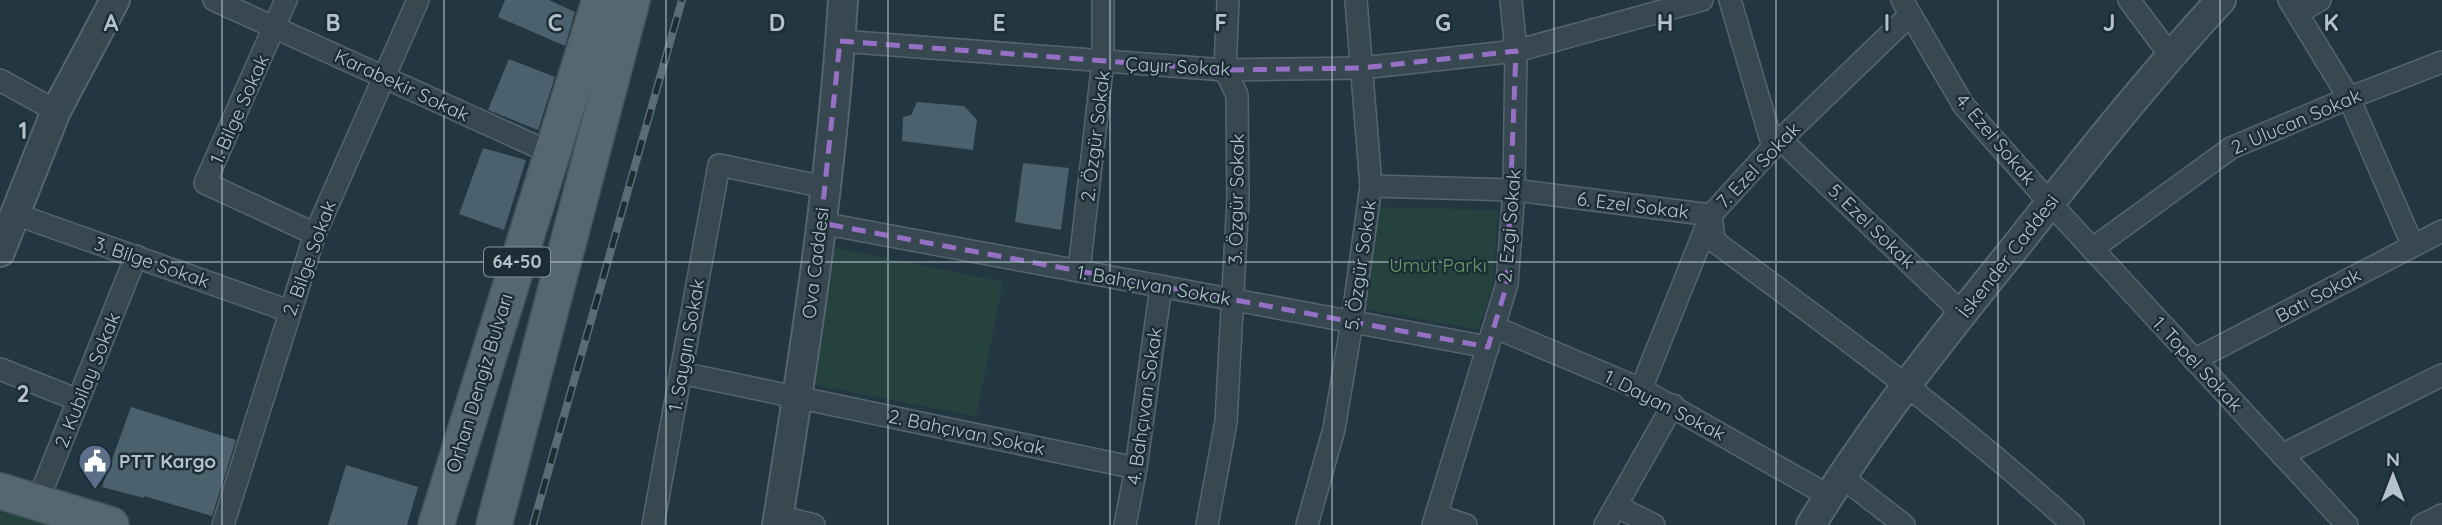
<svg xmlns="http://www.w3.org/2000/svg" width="2442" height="525" font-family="Quicksand,sans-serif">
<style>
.green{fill:#25423f}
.building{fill:#4b616d}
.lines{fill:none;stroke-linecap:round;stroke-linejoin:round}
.minor-casing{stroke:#55656f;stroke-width:24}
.tertiary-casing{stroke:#55656f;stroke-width:32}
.primary-casing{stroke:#44545d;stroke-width:38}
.minor{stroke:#374851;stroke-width:21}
.tertiary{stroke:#374851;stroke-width:28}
.primary{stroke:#556771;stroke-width:35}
.rail-casing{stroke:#596d78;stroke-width:8}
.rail{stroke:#1c2d36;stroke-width:5;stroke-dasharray:16;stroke-linecap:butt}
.marked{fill:none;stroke:#9570c5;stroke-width:5;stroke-dasharray:14 9;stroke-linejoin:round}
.grid{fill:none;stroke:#b4c2cc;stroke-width:2;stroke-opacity:0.55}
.labels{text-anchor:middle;stroke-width:5;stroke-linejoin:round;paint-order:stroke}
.shield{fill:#1c2d36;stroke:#86959f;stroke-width:2}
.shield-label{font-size:18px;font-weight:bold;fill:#b4c2cc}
.street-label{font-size:19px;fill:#b4c2cc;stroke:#1c2d36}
.park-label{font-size:19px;fill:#699f69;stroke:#1c2d36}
.poi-label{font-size:19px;font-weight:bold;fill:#b4c2cc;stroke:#1c2d36;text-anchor:start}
.grid-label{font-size:23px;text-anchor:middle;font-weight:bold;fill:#b4c2cc;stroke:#1c2d36;stroke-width:5;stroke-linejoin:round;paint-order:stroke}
</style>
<rect width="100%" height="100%" fill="#233742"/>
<g class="green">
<path d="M1379 207 1498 210 1493 286 1478 330 1367 309Z"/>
<path d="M832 247 1003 282 976 417 816 385Z"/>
<path d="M0 508 54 525H0Z"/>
</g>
<g class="building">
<path d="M505 0H549L575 12 565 46 498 17Z"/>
<path d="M509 59 555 77 538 130 488 110Z"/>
<path d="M917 102 964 106 977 120 973 150 902 141 903 117 911 115Z"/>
<path d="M483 148 526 160 504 230 459 214Z"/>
<path d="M1023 163 1069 168 1061 230 1015 222Z"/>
<path d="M131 407 236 440 212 516 144 496V498L102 487Z"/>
<path d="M346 465 418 487 407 525H328Z"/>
</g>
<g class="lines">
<defs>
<g id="minor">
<path d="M214 0 551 153"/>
<path d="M286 0 205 183 315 234"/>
<path d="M1730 0 1773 147"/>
<path d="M1902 0 1964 106 2050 203 2347 525"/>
<path d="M2129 0 2170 55"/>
<path d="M2289 0 2349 98 2413 246"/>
<path d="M2298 13 2320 0"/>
<path d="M840 41 1225 70 1362 68 1516 51 1702 0"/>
<path d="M0 80 56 111"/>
<path d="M1781 140 1962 313"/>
<path d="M1371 186 1514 190 1711 215 1714 241C1837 332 1960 422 2073 525"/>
<path d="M15 214 289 311"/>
<path d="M821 223 1488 347"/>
<path d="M2092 249 2231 148 2349 98 2442 62"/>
<path d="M1079 271 1103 61V0"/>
<path d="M1494 327 1641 389 1829 496"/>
<path d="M2194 360 2442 231"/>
<path d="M0 369 78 400"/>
<path d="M681 373 1136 468"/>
<path d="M1641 389 1711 215 1773 147 1910 15"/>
<path d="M2282 455 2442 375"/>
<path d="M1842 477 1904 525"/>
<path d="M37 503 136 256"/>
<path d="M1616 506 1654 525"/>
<path d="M1436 515 1466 525"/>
<path d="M778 516 814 525"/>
<path d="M223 525 315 234 418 0"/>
<path d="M653 525 719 165 825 187"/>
<path d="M1125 525 1136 468 1161 286"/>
<path d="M1207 525 1226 422 1238 199 1237 95 1225 70 1228 0"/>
<path d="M1307 525 1334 429 1352 322 1371 186 1356 0"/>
<path d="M1433 525 1507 284 1514 190 1516 51 1511 0"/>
<path d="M1605 525 1673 405"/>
<path d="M2422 525 2442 515"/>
</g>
<g id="tertiary">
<path d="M0 252 56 111 115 0"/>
<path d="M777 525C805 351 832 176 843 0"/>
<path d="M1811 525C1870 428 1942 338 2013 250 2080 165 2147 80 2221 0"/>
</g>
<g id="primary">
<path d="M0 491 111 525"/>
<path d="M436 525 600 0"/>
<path d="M494 525 632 0"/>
</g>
</defs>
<use href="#minor" class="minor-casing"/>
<use href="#tertiary" class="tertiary-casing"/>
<use href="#primary" class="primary-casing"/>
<use href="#minor" class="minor"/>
<use href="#tertiary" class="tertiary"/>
<use href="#primary" class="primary"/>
<defs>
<path id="rail" d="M533 525 682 0"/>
</defs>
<use href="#rail" class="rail-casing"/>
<use href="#rail" class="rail"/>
</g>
<path class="marked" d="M840 41 1225 70 1362 68 1516 51 1507 284 1488 347 821 223Z"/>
<path class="grid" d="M222 0V525M444 0V525M666 0V525M888 0V525M1110 0V525M1332 0V525M1554 0V525M1776 0V525M1998 0V525M2220 0V525M0 262H2442"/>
<defs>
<symbol id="civic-pin" viewBox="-11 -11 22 30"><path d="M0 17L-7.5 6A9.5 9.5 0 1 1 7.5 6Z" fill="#5c6f8a" stroke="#1c2d36"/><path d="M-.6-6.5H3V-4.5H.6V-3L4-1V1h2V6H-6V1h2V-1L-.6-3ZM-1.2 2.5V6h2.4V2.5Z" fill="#fff"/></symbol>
</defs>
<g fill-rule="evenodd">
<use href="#civic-pin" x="76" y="442" width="38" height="52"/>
</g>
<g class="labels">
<rect class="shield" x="484" y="247.5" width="66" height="29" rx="5"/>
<g class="shield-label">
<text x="517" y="268">64-50</text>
</g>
<g class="street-label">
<text transform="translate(1178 66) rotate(3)" y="7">Çayır Sokak</text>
<text transform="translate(402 85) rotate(25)" y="7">Karabekir Sokak</text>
<text transform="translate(239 109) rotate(-66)" y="7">1. Bilge Sokak</text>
<text transform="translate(2296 121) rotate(-23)" y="7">2. Ulucan Sokak</text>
<text transform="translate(1095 136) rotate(-83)" y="7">2. Özgür Sokak</text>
<text transform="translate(1996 139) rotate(50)" y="7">4. Ezel Sokak</text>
<text transform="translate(1758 165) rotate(-46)" y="7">7. Ezel Sokak</text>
<text transform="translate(1236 199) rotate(-89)" y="7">3. Özgür Sokak</text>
<text transform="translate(1633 205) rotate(7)" y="7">6. Ezel Sokak</text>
<text transform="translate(1509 226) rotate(-85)" y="7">2. Ezgi Sokak</text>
<text transform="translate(1872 226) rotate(44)" y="7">5. Ezel Sokak</text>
<text transform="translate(2008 256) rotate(-52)" y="7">İskender Caddesi</text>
<text transform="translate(309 258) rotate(-70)" y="7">2. Bilge Sokak</text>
<text transform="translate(152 262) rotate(19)" y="7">3. Bilge Sokak</text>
<text transform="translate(815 263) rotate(-83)" y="7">Ova Caddesi</text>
<text transform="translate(1360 265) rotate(-82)" y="7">5. Özgür Sokak</text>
<text transform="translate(1154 285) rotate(10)" y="7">1. Bahçıvan Sokak</text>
<text transform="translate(2318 295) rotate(-28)" y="7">Batı Sokak</text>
<text transform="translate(686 345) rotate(-80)" y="7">1. Saygın Sokak</text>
<text transform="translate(2198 364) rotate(47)" y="7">1. Topel Sokak</text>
<text transform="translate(87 380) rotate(-68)" y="7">2. Kubilay Sokak</text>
<text transform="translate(479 383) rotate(-73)" y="7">Orhan Dengiz Bulvarı</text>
<text transform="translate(1665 405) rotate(27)" y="7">1. Dayan Sokak</text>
<text transform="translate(1144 406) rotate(-82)" y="7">4. Bahçıvan Sokak</text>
<text transform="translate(967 432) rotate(12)" y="7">2. Bahçıvan Sokak</text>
</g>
<g class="park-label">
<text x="1438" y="272">Umut Parkı</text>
</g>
<g class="poi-label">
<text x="119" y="468">PTT Kargo</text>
</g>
</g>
<g class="grid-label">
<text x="111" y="31">A</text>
<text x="333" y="31">B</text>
<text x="555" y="31">C</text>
<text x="777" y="31">D</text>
<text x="999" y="31">E</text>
<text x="1221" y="31">F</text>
<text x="1443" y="31">G</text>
<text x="1665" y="31">H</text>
<text x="1887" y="31">I</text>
<text x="2109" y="31">J</text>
<text x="2331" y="31">K</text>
<text x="23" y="139">1</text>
<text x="23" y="402">2</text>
</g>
<g transform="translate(2393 476)" stroke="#1c2d36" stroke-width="5" paint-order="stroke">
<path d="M0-5L12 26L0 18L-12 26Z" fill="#b4c2cc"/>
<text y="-10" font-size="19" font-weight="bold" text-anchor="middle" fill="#b4c2cc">N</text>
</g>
</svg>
